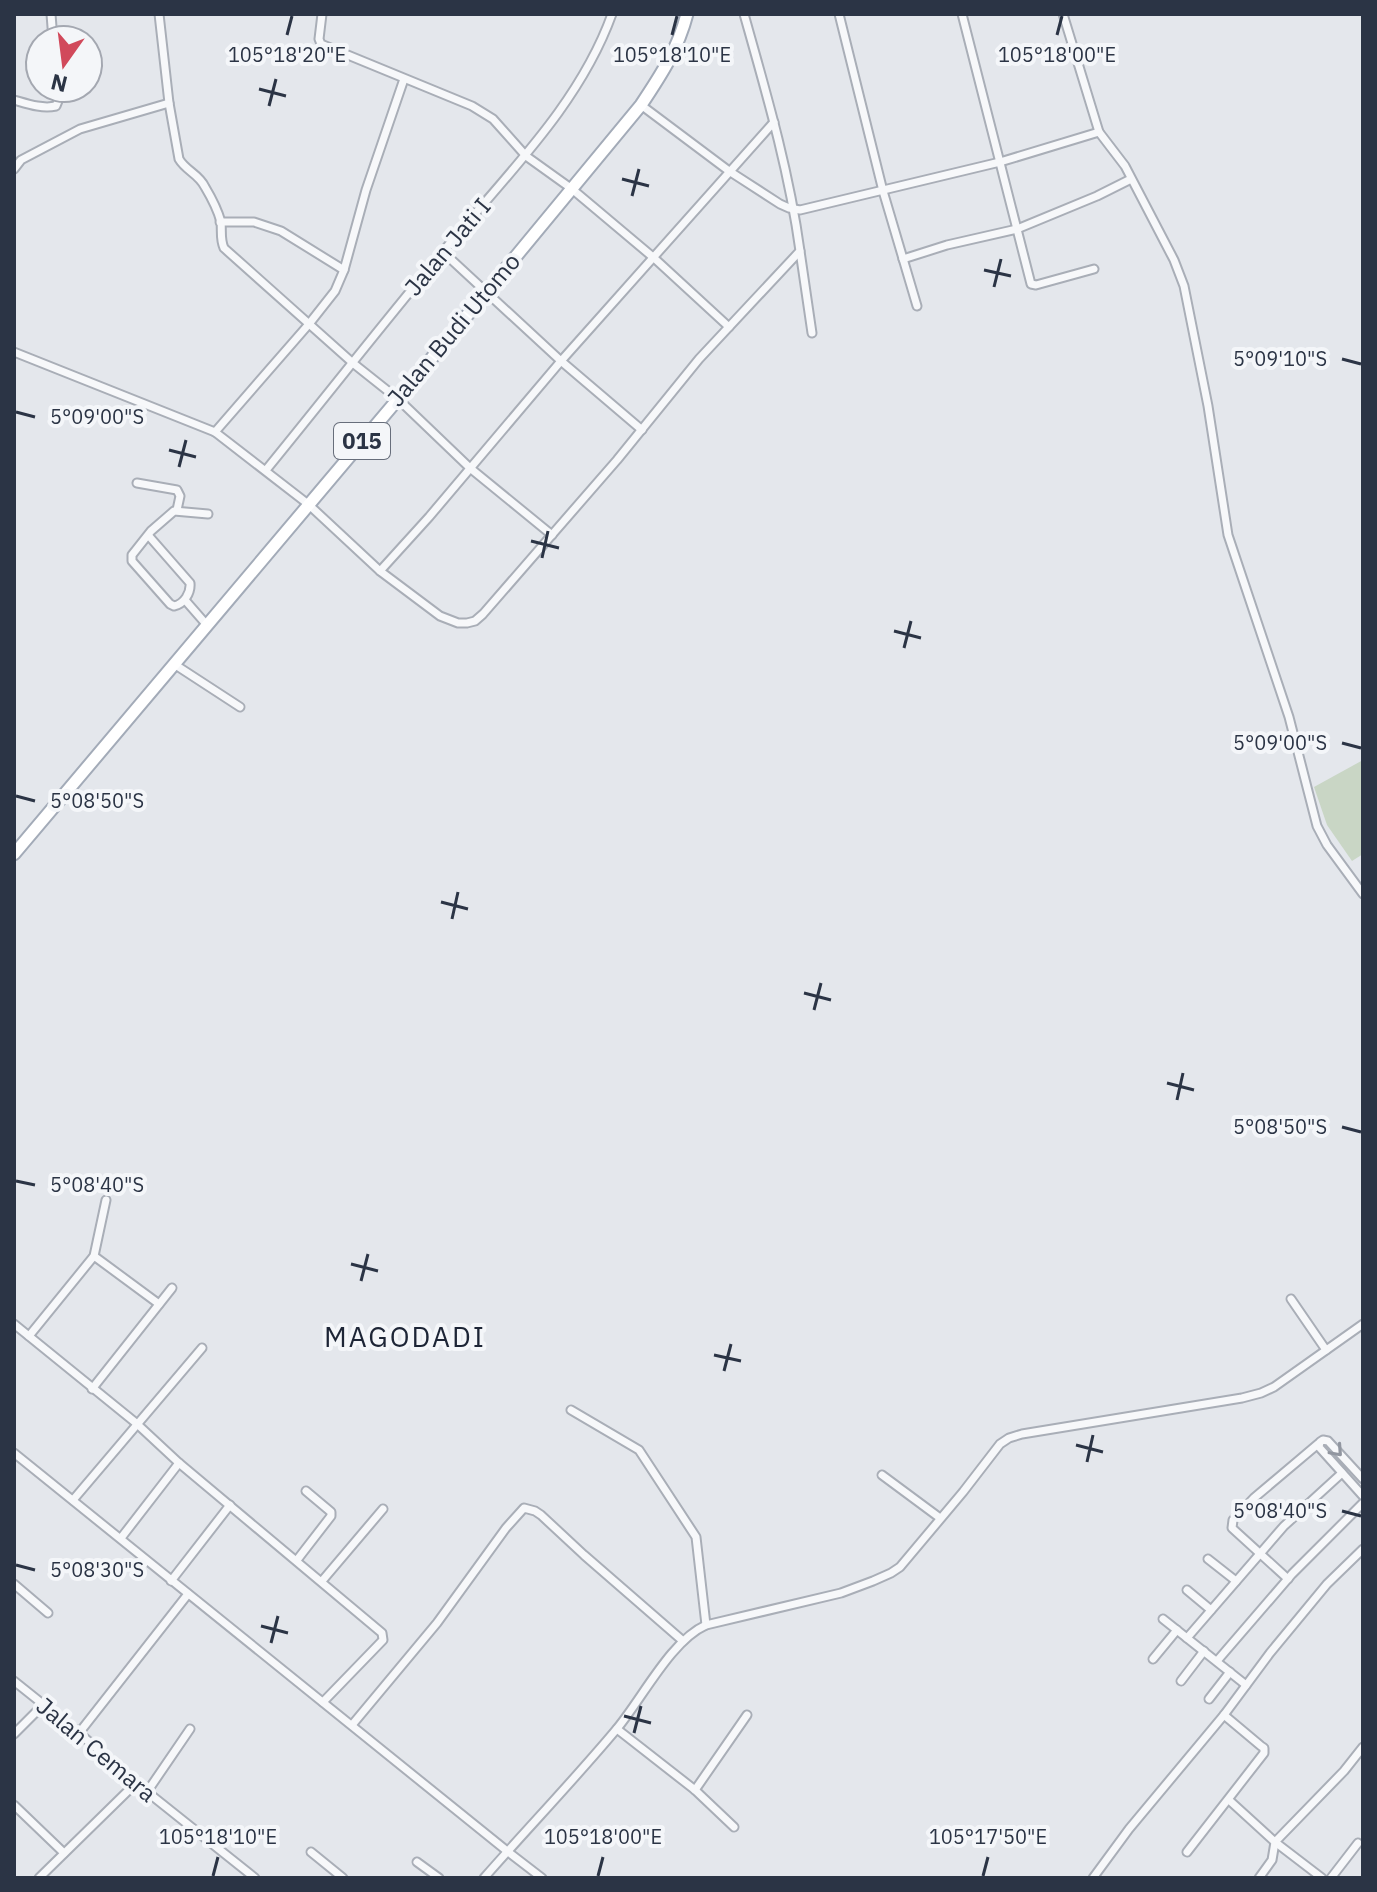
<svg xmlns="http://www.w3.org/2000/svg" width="1377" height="1892" font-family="'IBM Plex Sans',sans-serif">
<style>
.green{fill:#c9d6c5}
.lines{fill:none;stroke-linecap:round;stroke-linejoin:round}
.street-casing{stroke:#a9aeb7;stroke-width:11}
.primary-casing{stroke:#a3abb8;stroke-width:15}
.street{stroke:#f7f8fa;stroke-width:7}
.primary{stroke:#fff;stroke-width:11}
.oneway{stroke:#9196a0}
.ticks{fill:none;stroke:#2b3445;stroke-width:3}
.labels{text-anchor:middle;stroke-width:8;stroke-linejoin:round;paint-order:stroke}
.shield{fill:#f4f6f9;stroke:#676e7b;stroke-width:2}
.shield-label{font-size:22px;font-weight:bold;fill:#2b3445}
.street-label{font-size:24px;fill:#2b3445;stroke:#f4f6f9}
.quarter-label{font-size:28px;letter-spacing:2px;fill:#1d2536;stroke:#f4f6f9}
.ticks-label{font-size:20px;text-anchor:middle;fill:#2b3445;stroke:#f4f6f9;stroke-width:8;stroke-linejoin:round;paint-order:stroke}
</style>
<rect width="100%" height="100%" fill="#e4e7ec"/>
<path class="green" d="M1363 760V854L1352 861 1327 825 1314 787Z"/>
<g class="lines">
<defs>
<g id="street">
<path d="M51 14 53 40"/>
<path d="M159 14 169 103 179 159C186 171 199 174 205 187 211 197 218 211 221 222 222 232 220 239 224 248L354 364 398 399 470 468 552 535"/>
<path d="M322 14 319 39 321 44 472 106 493 119 526 156 572 189 654 258 729 327"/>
<path d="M839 14 883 191 917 306"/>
<path d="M962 14 1031 284 1036 285 1094 269"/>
<path d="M1063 14 1099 132"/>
<path d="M14 100C28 104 42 109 56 106L58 101 57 88"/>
<path d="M641 105 729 171 780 204 789 208 800 210 1000 162 1099 132 1125 166 1174 260 1184 286 1208 406 1228 535 1289 717 1317 826 1327 845 1363 894"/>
<path d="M14 169 21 160 80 129 169 103"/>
<path d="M220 222H254L281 231 344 270"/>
<path d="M800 251 812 333"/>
<path d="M443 252 561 361 642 430"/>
<path d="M903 259 947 245 1017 229 1097 196 1131 179"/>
<path d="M14 352 215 432 308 504 380 571 440 616 458 623H467L475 621 483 614 617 460 699 359 800 251C789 170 766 92 744 14"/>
<path d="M215 432 309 324 335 291 344 270 366 190 404 79"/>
<path d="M266 470C328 394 388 317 451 242 510 171 580 103 612 14"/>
<path d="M137 483 177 490 180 496 177 510"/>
<path d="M148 535 190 583C191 593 184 604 174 606L170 604 132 561V555L151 531 174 511 208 514"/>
<path d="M380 571 429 517 561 361 774 122"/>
<path d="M185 600 206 624"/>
<path d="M174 664 240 707"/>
<path d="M94 1256 159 1304"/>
<path d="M1291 1299 1326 1350"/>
<path d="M14 1324 136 1423 179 1463 382 1633 383 1640 323 1702"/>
<path d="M29 1336 94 1256 106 1200"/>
<path d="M92 1389 172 1288"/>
<path d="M571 1410 639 1450 696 1537 706 1625"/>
<path d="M14 1453 507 1851 542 1878"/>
<path d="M882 1475 940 1518"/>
<path d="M1363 1479 1328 1441 1323 1440 1320 1442 1319 1447 1363 1496"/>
<path d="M73 1500 202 1348"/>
<path d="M121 1538 179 1463"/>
<path d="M1208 1559 1236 1581"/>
<path d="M297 1560 331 1516V1512L306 1491"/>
<path d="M1288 1579 1232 1528 1233 1520 1254 1498 1318 1444"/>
<path d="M171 1581 230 1505"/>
<path d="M322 1581 383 1509"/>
<path d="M14 1584 48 1613"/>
<path d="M1187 1590 1211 1610"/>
<path d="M1163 1619 1246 1685"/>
<path d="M1187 1638 1284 1526 1342 1473"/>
<path d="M1153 1659 1177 1630"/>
<path d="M1217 1661 1292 1574 1363 1503"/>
<path d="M14 1681 79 1733 136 1783 255 1878"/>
<path d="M1181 1681 1204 1651"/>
<path d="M1209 1699 1230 1672"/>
<path d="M352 1725 437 1623 506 1528 524 1508 535 1511 541 1515 584 1555 683 1641"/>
<path d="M617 1729 695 1790 734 1827"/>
<path d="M79 1733 188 1594"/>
<path d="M14 1734 42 1706"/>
<path d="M695 1790 747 1715"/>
<path d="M147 1792 190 1729"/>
<path d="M1229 1800 1275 1842 1322 1878"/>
<path d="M14 1805 64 1853"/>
<path d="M311 1852 343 1878"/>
<path d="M1187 1852 1264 1753V1748L1261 1746 1224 1715"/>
<path d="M417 1862 439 1878"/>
<path d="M39 1878 136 1783"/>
<path d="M484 1878C527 1829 573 1781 615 1731 641 1701 670 1641 706 1625L841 1593 873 1581 891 1573 900 1567 963 1492 1000 1444 1009 1438 1022 1434 1242 1398 1261 1393 1274 1387 1363 1324"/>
<path d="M1093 1878 1129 1829 1224 1715 1270 1653 1327 1584 1363 1549"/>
<path d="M1259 1878 1272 1860 1275 1842 1344 1771 1363 1747"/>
<path d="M1331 1878 1358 1843"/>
</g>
<path id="primary" d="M14 854 398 399 641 105C661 75 678 49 687 14"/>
</defs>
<use href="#street" class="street-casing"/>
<use href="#primary" class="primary-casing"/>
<use href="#street" class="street"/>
<use href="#primary" class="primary"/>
</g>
<defs><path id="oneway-chevron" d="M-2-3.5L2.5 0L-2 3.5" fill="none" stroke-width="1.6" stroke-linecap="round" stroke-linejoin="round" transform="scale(2)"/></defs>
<use class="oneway" href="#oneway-chevron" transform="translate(1337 1451) rotate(48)"/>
<path class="ticks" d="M287 35 292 16M672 35 677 16M1057 35 1062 16M259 89 286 96M269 106 276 79M622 179 649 186M632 196 639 169M984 270 1011 276M994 287 1001 259M1342 359 1361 364M16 412 35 417M169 450 196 457M179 467 186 440M531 541 559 548M542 558 548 531M894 631 921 638M904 648 911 621M1342 743 1361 748M16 796 35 801M441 902 468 909M452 919 458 892M804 993 831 1000M814 1010 821 983M1167 1083 1194 1090M1177 1100 1183 1073M1342 1127 1361 1132M16 1181 35 1185M351 1264 378 1271M361 1281 368 1254M714 1355 741 1361M724 1371 731 1344M1076 1445 1103 1452M1087 1462 1093 1435M1342 1511 1361 1516M16 1565 35 1570M261 1626 288 1633M271 1643 278 1616M624 1716 651 1723M634 1733 641 1706M213 1876 218 1857M598 1876 603 1857M983 1876 988 1857"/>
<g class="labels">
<rect class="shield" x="334" y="423" width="56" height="36" rx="6"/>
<g class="shield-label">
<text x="362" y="449">015</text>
</g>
<g class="street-label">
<text transform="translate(448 247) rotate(-50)" y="8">Jalan Jati I</text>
<text transform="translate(454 330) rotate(-50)" y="8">Jalan Budi Utomo</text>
<text transform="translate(96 1750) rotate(40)" y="8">Jalan Cemara</text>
</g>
<g class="quarter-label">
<text x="405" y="1347">MAGODADI</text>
</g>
</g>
<g class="ticks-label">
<text x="287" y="62">105°18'20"E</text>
<text x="672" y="62">105°18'10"E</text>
<text x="1057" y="62">105°18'00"E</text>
<text x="1280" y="366">5°09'10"S</text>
<text x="97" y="424">5°09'00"S</text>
<text x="1280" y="750">5°09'00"S</text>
<text x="97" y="808">5°08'50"S</text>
<text x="1280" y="1134">5°08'50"S</text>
<text x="97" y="1192">5°08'40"S</text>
<text x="1280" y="1518">5°08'40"S</text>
<text x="97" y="1577">5°08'30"S</text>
<text x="218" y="1844">105°18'10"E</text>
<text x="603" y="1844">105°18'00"E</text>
<text x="988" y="1844">105°17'50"E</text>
</g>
<rect width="1377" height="1892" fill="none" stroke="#2b3445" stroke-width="32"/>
<g transform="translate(64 64) rotate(194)"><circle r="38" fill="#f4f6f9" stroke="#a4a8b1" stroke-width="2"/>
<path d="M0-6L14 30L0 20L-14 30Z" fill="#d1495b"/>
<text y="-12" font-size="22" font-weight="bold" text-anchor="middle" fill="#2b3445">N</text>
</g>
</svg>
